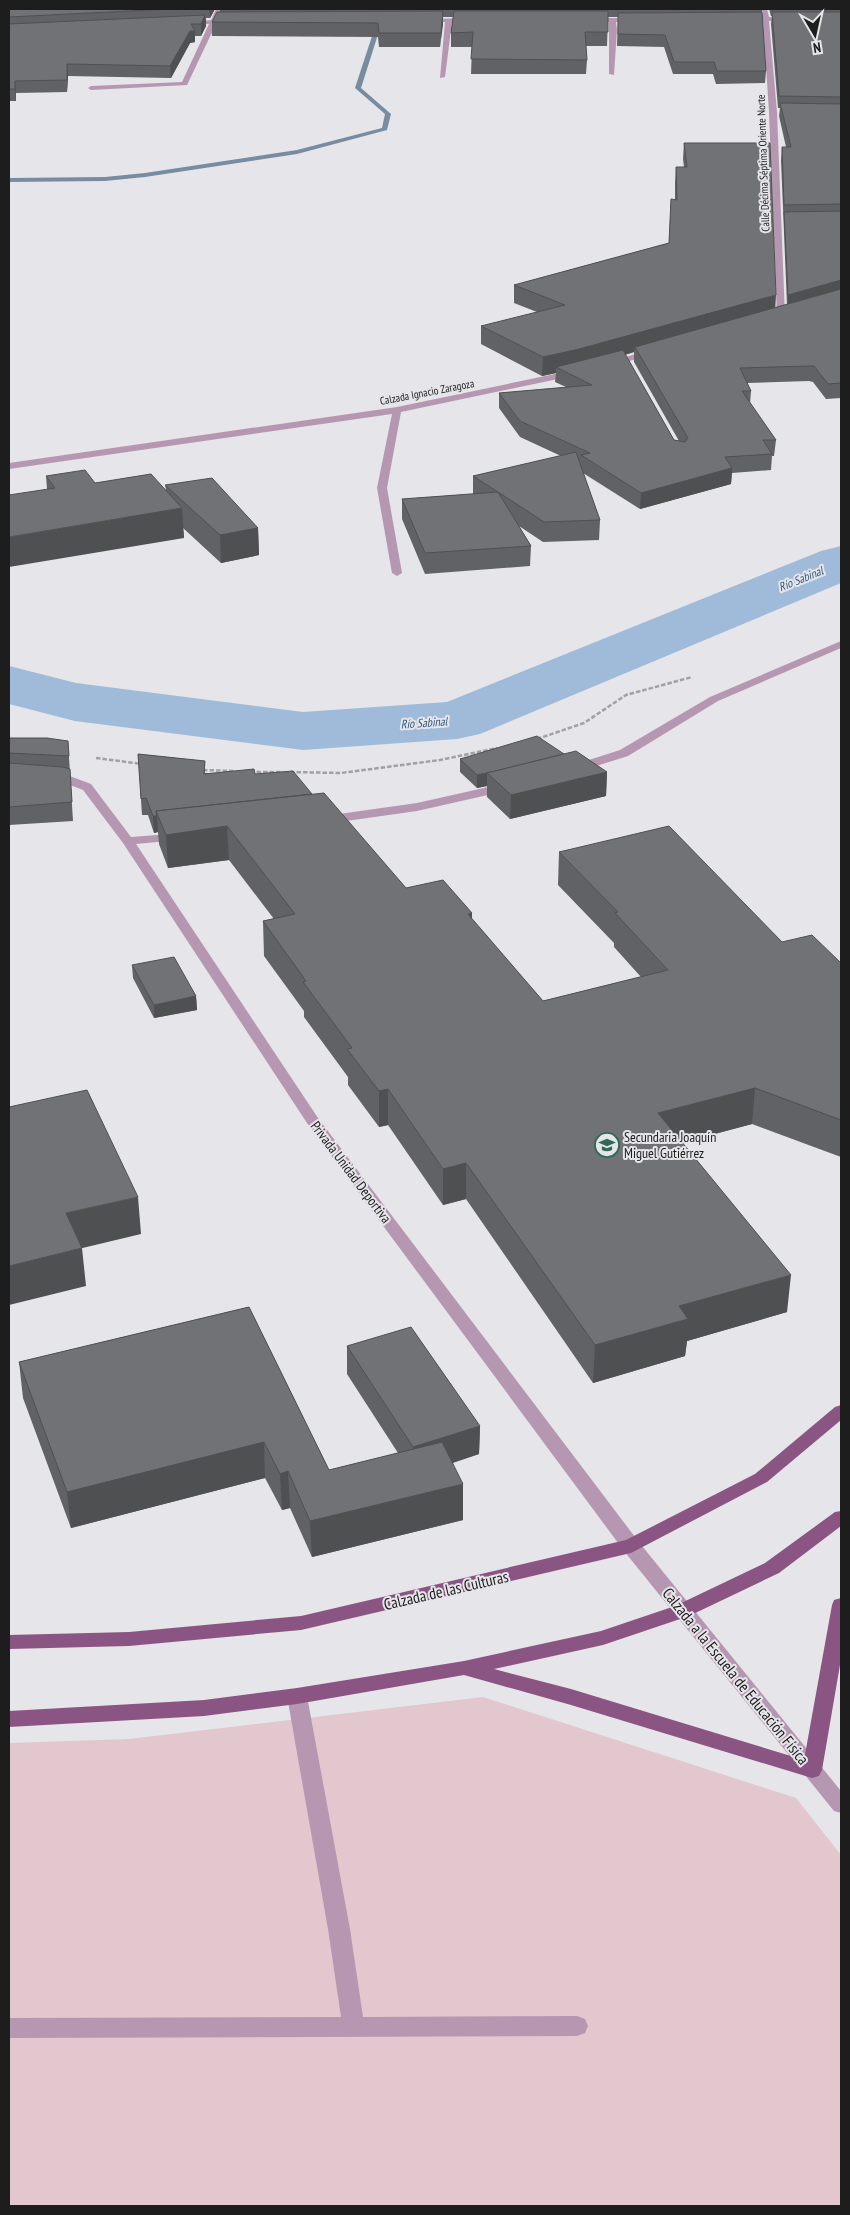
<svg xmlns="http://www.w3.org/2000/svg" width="850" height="2215" font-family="'PT Sans Narrow',sans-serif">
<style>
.green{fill:#e3c7ce}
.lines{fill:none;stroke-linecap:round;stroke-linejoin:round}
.stream{fill:#788ca1;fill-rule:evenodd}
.river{fill:#9fbbd9;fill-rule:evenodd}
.path{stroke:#a1a0a3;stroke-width:2.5;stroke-dasharray:4.5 2;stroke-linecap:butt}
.minor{fill:#b697b1;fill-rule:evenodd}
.major{fill:#8b5583;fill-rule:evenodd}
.wall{fill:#616265;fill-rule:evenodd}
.shaded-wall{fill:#4f5052}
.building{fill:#717275;stroke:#4f5052}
.labels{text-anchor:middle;stroke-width:4;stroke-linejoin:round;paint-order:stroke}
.far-street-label{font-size:11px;fill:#1d1d1e;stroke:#e6e5e9}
.far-water-label{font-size:12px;font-style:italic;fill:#2f5982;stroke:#e6e5e9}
.poi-label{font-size:14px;fill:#1d1d1e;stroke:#e6e5e9;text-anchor:start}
.street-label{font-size:14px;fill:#1d1d1e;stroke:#e6e5e9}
.near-street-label{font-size:16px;fill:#1d1d1e;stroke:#e6e5e9}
</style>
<rect width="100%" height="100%" fill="#e6e5e9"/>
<path class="green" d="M483 1697 796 1798 841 1855V2206H9V1743L129 1739Z"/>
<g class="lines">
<path class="stream" d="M376 24 381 25 361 88 391 114 387 130 297 154 145 177 105 181 9 182V178L105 177 145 173 297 150 382 128 385 114 355 88Z"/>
<path class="river" d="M841 546V583L480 734 457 739 303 750 75 721 9 704V666L76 683 303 712 447 702 821 551Z"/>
<g class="path">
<path d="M537 739 584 723 626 695 692 677"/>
<path d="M96 758 142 764"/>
<path d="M203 770 234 771"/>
<path d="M250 772H282"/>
<path d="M290 772 341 773 440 760 497 748"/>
</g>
<g class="minor">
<path d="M216 9H222L218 20 235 21 216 24 187 85 91 90 88 88 91 86 182 82 209 24 185 25 182 23 211 20Z"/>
<path d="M763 9H767L769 17 795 19 769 21 777 112 785 317 781 320 777 317 769 112 763 21 739 19 762 17Z"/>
<path d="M472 18 474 21 452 22 445 77 440 78 445 22 422 23 419 21 422 19Z"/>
<path d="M587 18H637L640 20 616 22 617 30 614 75 609 74V22L585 21Z"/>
<path d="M654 348 657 349V353L609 367 604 364Z"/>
<path d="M574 370 579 373 577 375 401 412 387 488 402 573 397 576 392 573 377 488 392 414 9 469V463L397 407Z"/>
<path d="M841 641V648L718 701 628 756 574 773 568 769 570 766 620 750 710 697Z"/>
<path d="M9 773 67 775 91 784 131 837 183 833 184 836 178 840 136 844 318 1118 638 1541 841 1791V1813L834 1811 624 1551 307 1123 123 843 83 790 65 783 9 781Z"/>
<path d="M506 783 510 784 512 787 510 790 417 811 325 824 319 820 325 816 417 803Z"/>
<path d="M297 1688 304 1691 307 1696 350 1929 363 2017 577 2016 585 2019 588 2026 585 2033 577 2036 9 2038V2018L341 2017 328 1929 287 1696 290 1691Z"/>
</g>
<g class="major">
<path d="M841 1405V1420L767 1482 631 1553 301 1630 129 1646 9 1649V1635L129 1632 301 1616 626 1540 755 1474 835 1407Z"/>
<path d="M841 1511V1526L779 1573 689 1616 603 1645 494 1669 571 1689 804 1760 832 1605 834 1600 841 1598V1659L822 1770 819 1776 812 1778 571 1705 464 1675 297 1704 204 1716 9 1727V1711L204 1700 297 1688 464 1661 601 1631 675 1606 765 1563 835 1512Z"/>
</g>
</g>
<g class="wall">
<path d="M9 9H215L210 18H206V26L201 36H195V42L190 43 171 78 68 76 67 92 16 93V101H9Z"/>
<path d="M220 9H763L762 12 766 71 765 83 716 84 713 74H673L664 47 617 46 618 17H608L607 46H586L587 60 586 74H471L472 47H451V33L453 17H443L440 47H379L378 37 212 36V22L220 12Z"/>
<path d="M769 9H841V398L826 399 813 382 809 381 747 383 751 391 750 404 776 440 774 456H772L771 470 732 473 731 484 640 509 583 473 600 520 599 540 543 542 519 526 531 546 530 566 425 574 402 519V499L473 494V476L561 456 520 437 499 408V393L566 387 555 382 556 373 542 376 481 344V326L537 312 514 303V285L669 243 671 199 675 200V183L676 167H684L683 159 684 143 775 308 787 305 781 160 782 147H786L779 116 780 108H778L771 24 772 16H771ZM634 352V362L679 441 674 440 625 355Z"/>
<path d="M46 476 95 483 166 490 165 485 258 528 259 555 221 563 183 528 184 538 47 489Z"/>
<path d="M9 738 68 741 73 821 9 825Z"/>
<path d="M138 754 205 761V773L255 774 312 794 406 888 472 920 543 1001 641 977 614 947V943L558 885 559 852 782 942 841 963V1157L752 1124 682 1143 787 1312 687 1341 685 1356 593 1383 466 1199 443 1205 388 1125 379 1127 348 1085V1077L304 1017V1011L264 956 263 921 274 919 229 860 168 868 159 844 158 832 154 833 148 815H142Z"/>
<path d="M564 754 607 772 606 796 510 819 487 797V786L477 788 460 772V759Z"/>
<path d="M132 965 196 996 197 1010 154 1018 133 978Z"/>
<path d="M249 1307 329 1470 398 1453 347 1374V1346L480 1426 479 1454 453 1463 463 1520 312 1557 290 1508 282 1510 265 1478 71 1528 23 1398 19 1362Z"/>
</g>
<g class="shaded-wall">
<path d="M209 9H215L210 18Z"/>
<path d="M443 11V25L440 47 441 33Z"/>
<path d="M205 15 206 26 201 36V24Z"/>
<path d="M190 31H195V42L190 43 171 78 170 66Z"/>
<path d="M67 64 68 76 67 92Z"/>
<path d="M15 81 16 93V101L15 89Z"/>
<path d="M841 280 840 294 787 310 788 295Z"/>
<path d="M776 295 775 313 635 347 634 352 579 368 556 367V373L542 376 543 357Z"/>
<path d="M732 468 731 484 640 509 641 493Z"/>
<path d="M182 508 184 538 9 567V537Z"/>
<path d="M258 528 259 555 221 563 220 535Z"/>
<path d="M539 762 487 773V786L477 788V775Z"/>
<path d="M607 772 606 796 510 819 511 795Z"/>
<path d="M153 816H157L158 832 154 833Z"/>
<path d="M227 826 229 860 168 868 166 835Z"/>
<path d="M472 913V947L468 914Z"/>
<path d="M196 996 197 1010 154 1018V1005Z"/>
<path d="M755 1088 752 1124 656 1149 658 1113Z"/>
<path d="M388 1089V1125L379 1127V1091Z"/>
<path d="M466 1163V1199L443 1205V1169Z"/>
<path d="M138 1197 141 1234 70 1251 66 1213Z"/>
<path d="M82 1248 86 1286 9 1305V1266Z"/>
<path d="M791 1275 787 1312 687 1341 685 1356 593 1383 595 1345 679 1306Z"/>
<path d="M480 1426 479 1454 413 1475V1447Z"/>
<path d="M264 1442 265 1478 71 1528 67 1492Z"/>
<path d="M288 1471 290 1508 282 1510 280 1474Z"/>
<path d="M463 1484V1520L312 1557 310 1521Z"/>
</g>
<g class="building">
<path d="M9 9H170L9 17Z"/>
<path d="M443 11 441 33H379L378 23 212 22 217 12Z"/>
<path d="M454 11H608V32H585L587 60 471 59 473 32 451 33Z"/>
<path d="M762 12 766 71H717L714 62H674L665 35 618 34V13Z"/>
<path d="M772 12H841V97L779 96Z"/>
<path d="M205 15 201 24H191L195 31H190L170 66 67 64V80L15 81V89H9V24Z"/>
<path d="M780 103 841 104V204L784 205 782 147H791Z"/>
<path d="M684 143H770L776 295 579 349 543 357 481 326 565 305 514 285 669 243 671 199 677 200 676 167H687Z"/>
<path d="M841 211V280L788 295 784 212Z"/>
<path d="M841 289V383L828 384 814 366H810L740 368 751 391H742L776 440H763L772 454 725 457 732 468 641 493 581 455 590 453 520 421 499 393 592 385 556 367 623 350 674 440 685 442 688 438 635 347Z"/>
<path d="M576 452 600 520 544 522 498 492 531 546 425 553 402 499 498 492 473 476Z"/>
<path d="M85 470 95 483 151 474 182 508 9 537V495L55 488 46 476Z"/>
<path d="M212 478 258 528 220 535 165 485Z"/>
<path d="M537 736 564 754 500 770 477 775 460 759Z"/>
<path d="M9 738H47L68 741 69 756 9 753Z"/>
<path d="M576 751 607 772 511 795 487 773Z"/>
<path d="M138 754 205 761 204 774 254 769 255 774 293 771 312 794 156 811 157 816H153L146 798 141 799Z"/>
<path d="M9 763 63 767 70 769 72 802 9 807Z"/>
<path d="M324 793 406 888 443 880 472 913 468 914 543 1001 668 970 615 913 618 912 559 852 669 826 782 942 812 935 841 963V1120L755 1088 658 1113 791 1275 679 1306 688 1319 595 1345 466 1163 443 1169 388 1089 379 1091 347 1049 352 1048 303 982 306 981 263 921 295 914 227 826 166 835 156 811Z"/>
<path d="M174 957 196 996 154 1005 132 965Z"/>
<path d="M87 1090 138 1197 66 1213 82 1248 9 1266V1107Z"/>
<path d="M249 1307 329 1470 442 1442 463 1484 310 1521 288 1471 280 1474 264 1442 67 1492 19 1362Z"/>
<path d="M411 1327 480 1426 413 1447 347 1346Z"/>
</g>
<defs>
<symbol id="school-ring" viewBox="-11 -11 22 22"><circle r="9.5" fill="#e6e5e9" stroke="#2e6a54" stroke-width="1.5"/><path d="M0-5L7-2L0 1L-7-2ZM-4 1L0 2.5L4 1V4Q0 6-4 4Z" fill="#2e6a54"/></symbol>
</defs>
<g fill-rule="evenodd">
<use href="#school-ring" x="593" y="1131" width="28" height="28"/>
</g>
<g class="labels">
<g class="far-street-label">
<text transform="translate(763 163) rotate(-92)" y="4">Calle Décima Séptima Oriente Norte</text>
<text transform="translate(427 392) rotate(-11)" y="4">Calzada Ignacio Zaragoza</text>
</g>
<g class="far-water-label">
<text transform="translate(801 579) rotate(-22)" y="4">Río Sabinal</text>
<text transform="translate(424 723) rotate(-4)" y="4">Río Sabinal</text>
</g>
<g class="poi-label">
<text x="624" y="1142">Secundaria Joaquín<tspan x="624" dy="16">Miguel Gutiérrez</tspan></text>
</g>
<g class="street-label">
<text transform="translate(351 1172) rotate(53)" y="5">Privada Unidad Deportiva</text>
</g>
<g class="near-street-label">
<text transform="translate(446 1590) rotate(-13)" y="6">Calzada de las Culturas</text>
<text transform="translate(736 1676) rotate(51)" y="6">Calzada a la Escuela de Educación Física</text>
</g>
</g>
<rect width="850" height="2215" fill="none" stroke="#1d1d1e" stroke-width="20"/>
<g transform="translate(815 35) rotate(171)" stroke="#e6e5e9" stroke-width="4" paint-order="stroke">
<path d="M0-4L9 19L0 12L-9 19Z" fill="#1d1d1e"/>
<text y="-8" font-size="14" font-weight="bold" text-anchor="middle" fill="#1d1d1e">N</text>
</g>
</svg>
